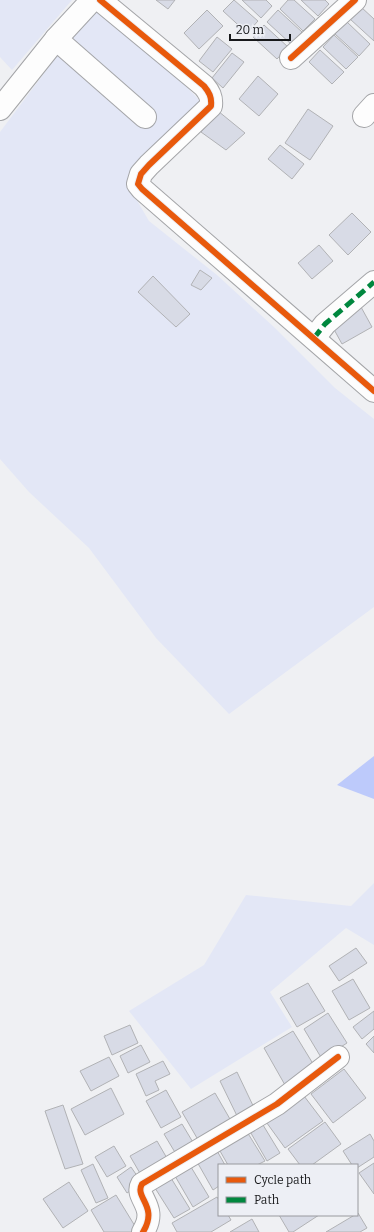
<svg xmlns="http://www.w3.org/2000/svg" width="374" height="1232" font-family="Bitter,serif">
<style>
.green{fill:#e3e7f6}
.water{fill:#bdcafb}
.building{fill:#d8dbe6;stroke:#b1b2b5}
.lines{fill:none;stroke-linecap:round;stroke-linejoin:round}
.minor-casing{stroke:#a4a5a8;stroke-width:24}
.minor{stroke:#fdfdfd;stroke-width:22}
.quiet{stroke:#00873e;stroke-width:5;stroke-dasharray:10 5;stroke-linecap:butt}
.cycleway-casing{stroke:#edeff5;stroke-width:8}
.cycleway{stroke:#e8590c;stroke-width:6}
</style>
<rect width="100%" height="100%" fill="#eff0f3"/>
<g class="green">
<path d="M0 0H72L12 70 0 57Z"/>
<path d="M96 4 179 79 202 103 128 185 149 221 217 275 275 328 335 388 374 419V607L229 714 156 638 89 548 29 492 0 459V132Z"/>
<path d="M374 883V945L346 928 270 992 292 1027 191 1089 129 1011 204 965 246 895 351 906Z"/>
</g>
<path class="water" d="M374 756V799L337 785Z"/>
<g class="building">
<path d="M156 0H175L168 9Z"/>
<path d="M234 0 258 21 247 33 223 11Z"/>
<path d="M242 0H266L272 6 261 18Z"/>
<path d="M288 0H294L315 19 303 31 280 9Z"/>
<path d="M301 0H325L329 4 318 16Z"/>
<path d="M361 7 374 19V41L350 19Z"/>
<path d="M207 10 223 26 199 49 184 33Z"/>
<path d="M278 10 302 32 291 44 267 22Z"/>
<path d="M347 22 370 44 359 56 335 34Z"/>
<path d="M264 25 288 47 277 59 253 37Z"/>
<path d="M334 35 358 57 346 69 323 47Z"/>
<path d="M217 37 232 49 213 72 199 61Z"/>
<path d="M320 50 344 72 332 84 309 62Z"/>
<path d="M232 53 244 62 223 88 212 78Z"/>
<path d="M258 76 278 94 259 116 239 99Z"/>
<path d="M308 109 333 126 310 160 285 143Z"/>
<path d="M218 111 245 133 226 150 201 132Z"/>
<path d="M280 145 304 164 292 179 268 159Z"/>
<path d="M352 213 371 232 348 255 329 235Z"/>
<path d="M319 245 333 261 312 279 298 263Z"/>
<path d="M200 270 212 278 201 290 191 285Z"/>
<path d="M153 276 190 314 176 327 138 292Z"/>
<path d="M361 307 372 327 342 344 331 324Z"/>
<path d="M356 948 367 963 339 981 329 966Z"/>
<path d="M353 979 370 1008 349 1020 332 991Z"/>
<path d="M308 983 325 1011 297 1027 280 998Z"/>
<path d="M374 1011V1029L362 1039 353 1027Z"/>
<path d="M328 1013 347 1043 322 1059 304 1029Z"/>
<path d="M130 1025 138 1043 112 1055 104 1036Z"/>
<path d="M293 1031 315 1067 285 1085 264 1048Z"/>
<path d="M374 1036V1053L366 1044Z"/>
<path d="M141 1045 150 1062 128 1073 120 1056Z"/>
<path d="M109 1057 119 1076 91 1091 80 1071Z"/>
<path d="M163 1061 170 1074 155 1081 159 1090 146 1096 136 1074Z"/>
<path d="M344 1069 366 1098 333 1123 311 1094Z"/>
<path d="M237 1072 257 1114 240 1122 220 1081Z"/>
<path d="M111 1088 124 1114 85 1135 71 1109Z"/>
<path d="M166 1090 181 1117 161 1128 146 1101Z"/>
<path d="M301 1092 323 1121 285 1148 264 1119Z"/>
<path d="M215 1093 234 1126 201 1145 182 1112Z"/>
<path d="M63 1105 83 1164 65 1169 45 1111Z"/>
<path d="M260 1120 280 1153 267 1161 248 1128Z"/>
<path d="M325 1122 341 1144 312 1165H300L288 1149Z"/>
<path d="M182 1124 194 1144 176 1154 164 1134Z"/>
<path d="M244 1127 265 1161 257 1165H228L216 1144Z"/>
<path d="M370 1134 374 1141V1157L357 1168V1165H352L343 1151Z"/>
<path d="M157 1141 168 1160 141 1175 130 1156Z"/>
<path d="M114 1146 126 1166 107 1177 95 1157Z"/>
<path d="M216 1149 225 1165H219V1186L213 1190 196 1160Z"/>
<path d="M374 1163V1194L359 1173Z"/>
<path d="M93 1164 108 1198 96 1203 81 1170Z"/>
<path d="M131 1167 142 1183 127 1193 117 1177Z"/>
<path d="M191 1167 209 1197 193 1207 175 1176Z"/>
<path d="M171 1178 190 1209 174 1218 155 1188Z"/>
<path d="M69 1182 88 1211 63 1228 43 1199Z"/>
<path d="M116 1195 138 1231 137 1232H104L91 1210Z"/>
<path d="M217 1197 219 1200V1215H228L231 1220 211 1232H177L172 1223Z"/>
<path d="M358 1213 367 1228 360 1232H326Z"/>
<path d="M279 1215H319L293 1232H289Z"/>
<path d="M252 1219 259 1232H230Z"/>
</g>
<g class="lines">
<defs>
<g id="minor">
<path d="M100 0 204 86C209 92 212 97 211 106L149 165 141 174 138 184 142 189 374 391"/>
<path d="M56 39 145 117"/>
<path d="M291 58 355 0"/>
<path d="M0 109 56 39 92 0"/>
<path d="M364 116 374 105"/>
<path d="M314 338 325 324 374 282"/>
<path d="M143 1232C159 1206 134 1198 142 1184L277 1104 338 1057"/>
</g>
</defs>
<use href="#minor" class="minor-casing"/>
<use href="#minor" class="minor"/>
<path class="quiet" d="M314 338 325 324 374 282"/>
<defs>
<g id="cycleway">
<path d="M100 0 204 86C209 92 212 97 211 106L149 165 141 174 138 184 142 189 374 391"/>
<path d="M291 58 355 0"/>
<path d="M143 1232C159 1206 134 1198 142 1184L277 1104 338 1057"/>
</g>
</defs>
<use href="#cycleway" class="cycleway-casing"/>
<use href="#cycleway" class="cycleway"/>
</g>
<rect x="218" y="1164" width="140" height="52" fill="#edeff5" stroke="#98999e"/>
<rect x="226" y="1177" width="20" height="6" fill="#e8590c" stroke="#98999e"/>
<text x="254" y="1184" font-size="12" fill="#18191b">Cycle path</text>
<rect x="226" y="1197" width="20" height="6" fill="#00873e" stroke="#98999e"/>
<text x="254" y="1204" font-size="12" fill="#18191b">Path</text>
<path d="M230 34v6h60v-6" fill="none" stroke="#18191b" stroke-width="2"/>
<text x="236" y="34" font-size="12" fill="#18191b" stroke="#edeff5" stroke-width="3" paint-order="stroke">20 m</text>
</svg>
